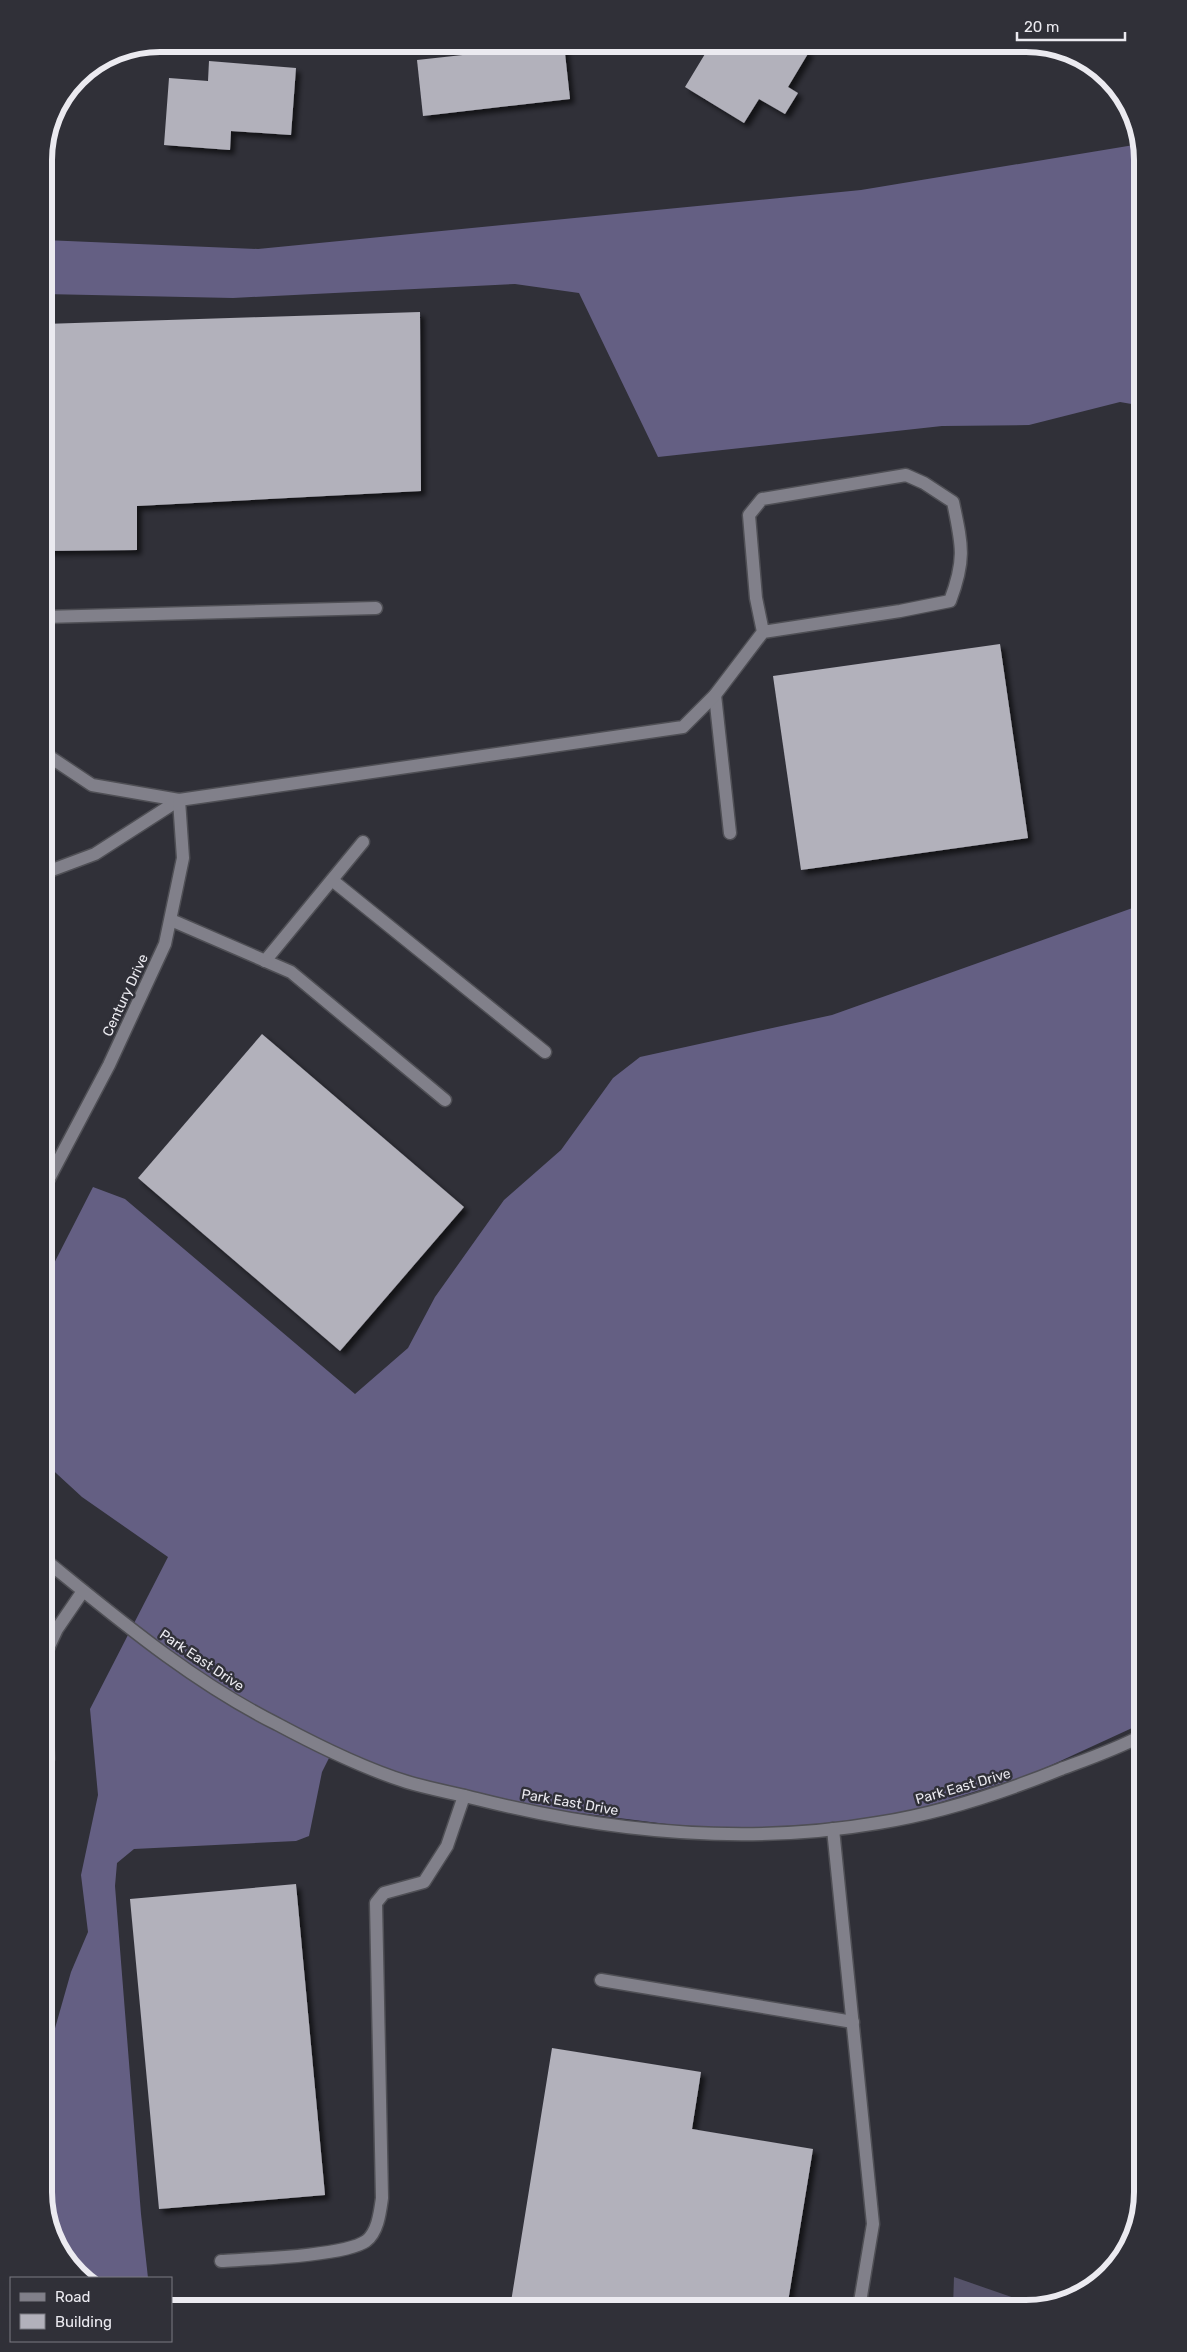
<svg xmlns="http://www.w3.org/2000/svg" width="1187" height="2352" font-family="Rubik,sans-serif">
<style>
.green{fill:#555269}
.forest{fill:#645f83}
.building{fill:#b2b1bb;filter:url(#shadow)}
.lines{fill:none;stroke-linecap:round;stroke-linejoin:round}
.lane-casing{stroke:#4f4f55;stroke-width:15}
.street-casing{stroke:#4f4f55;stroke-width:15}
.secondary-casing{stroke:#4f4f55;stroke-width:15}
.lane{stroke:#81808a;stroke-width:12}
.street{stroke:#81808a;stroke-width:12}
.secondary{stroke:#81808a;stroke-width:12}
.labels{text-anchor:middle;stroke-width:5;stroke-linejoin:round;paint-order:stroke}
.street-label{font-size:14px;fill:#ebeaf0;stroke:#303038}
.rim{fill:none;stroke:#ebeaf0;stroke-width:6}
</style>
<defs>
<filter id="shadow"><feDropShadow dx="4.5" dy="4.5" stdDeviation="2.5" flood-color="#0009"/></filter>
</defs>
<rect width="100%" height="100%" fill="#303038"/>
<path class="green" d="M954 2277 1037 2306 1026 2308H953Z"/>
<g class="forest">
<path d="M1140 144 1143 161V406L1120 402 1029 425 942 426 658 457 579 293 515 284 233 298 44 294V240L258 249 861 190Z"/>
<path d="M1141 905 1143 908V1723L1032 1774 912 1811 811 1827 706 1829 501 1803 393 1775 334 1748 322 1772 309 1836 296 1841 134 1849 117 1863 115 1886 141 2214 148 2278H85L53 2236 44 2191V2067L71 1972 88 1932 81 1875 98 1795 90 1709 168 1557 82 1497 44 1462V1283L93 1187 125 1199 355 1394 408 1348 435 1297 504 1200 561 1150 613 1078 640 1057 832 1015Z"/>
</g>
<g class="building">
<path d="M564 44 570 99 423 116 417 60Z"/>
<path d="M711 44H796L809 52 788 87 798 93 785 114 759 99 744 123 685 87Z"/>
<path d="M209 61 296 68 291 135 231 131 230 150 164 145 169 78 208 81Z"/>
<path d="M420 312 421 491 137 506V550L44 551V324Z"/>
<path d="M1000 644 1028 838 801 870 773 676Z"/>
<path d="M262 1034 464 1207 340 1351 138 1178Z"/>
<path d="M296 1884 325 2195 159 2209 130 1899Z"/>
<path d="M552 2048 701 2072 692 2129 813 2149 787 2308H510Z"/>
</g>
<g class="lines">
<defs>
<g id="lane">
<path d="M44 617 376 608"/>
<path d="M715 695 730 833"/>
<path d="M44 753 92 785 179 800 683 727 715 695 763 632 756 598 749 515 762 499 906 475 924 483 953 502C962 545 966 559 950 601L900 611 763 632"/>
<path d="M44 873 95 854 179 800"/>
<path d="M332 880 545 1052"/>
<path d="M171 920 291 972 445 1100"/>
<path d="M265 961 363 842"/>
<path d="M44 1657 57 1629 83 1591"/>
<path d="M44 1771 48 1759 44 1657"/>
<path d="M833 1829 873 2224 859 2308"/>
<path d="M601 1980 853 2022"/>
<path d="M221 2261C252 2259 345 2256 366 2241 378 2232 380 2212 382 2198L376 1903 384 1893 424 1882 447 1846 464 1796"/>
</g>
<path id="street" d="M44 1188 109 1065 165 944 183 858 179 800"/>
<path id="secondary" d="M44 1559C118 1619 191 1681 277 1724 318 1746 362 1768 407 1782 430 1789 454 1793 477 1799 608 1832 744 1846 878 1823 941 1813 1002 1793 1061 1769 1088 1759 1117 1749 1143 1735"/>
</defs>
<use href="#lane" class="lane-casing"/>
<use href="#street" class="street-casing"/>
<use href="#secondary" class="secondary-casing"/>
<use href="#lane" class="lane"/>
<use href="#street" class="street"/>
<use href="#secondary" class="secondary"/>
</g>
<g class="labels">
<g class="street-label">
<text transform="translate(125 995) rotate(-65)" y="5">Century Drive</text>
<text transform="translate(202 1660) rotate(34)" y="5">Park East Drive</text>
<text transform="translate(963 1786) rotate(-16)" y="5">Park East Drive</text>
<text transform="translate(570 1802) rotate(10)" y="5">Park East Drive</text>
</g>
</g>
<path d="M0 0H1187V2352H0ZM160 52H1026A108 108 0 0 1 1134 160V2192A108 108 0 0 1 1026 2300H160A108 108 0 0 1 52 2192V160A108 108 0 0 1 160 52Z" fill="#303038" fill-rule="evenodd"/>
<path class="rim" d="M160 52H1026A108 108 0 0 1 1134 160V2192A108 108 0 0 1 1026 2300H160A108 108 0 0 1 52 2192V160A108 108 0 0 1 160 52Z"/>
<rect x="10" y="2277" width="162" height="65" fill="#303038" stroke="#7b7a82"/>
<rect x="20" y="2293" width="25" height="8" fill="#81808a" stroke="#7b7a82"/>
<text x="55" y="2302" font-size="15" fill="#ebeaf0">Road</text>
<rect x="20" y="2314" width="25" height="15" fill="#b2b1bb" stroke="#7b7a82"/>
<text x="55" y="2327" font-size="15" fill="#ebeaf0">Building</text>
<path d="M1017 32v8h108v-8" fill="none" stroke="#ebeaf0" stroke-width="2.5"/>
<text x="1024" y="32" font-size="15" fill="#ebeaf0" stroke="#303038" stroke-width="4" paint-order="stroke">20 m</text>
</svg>
